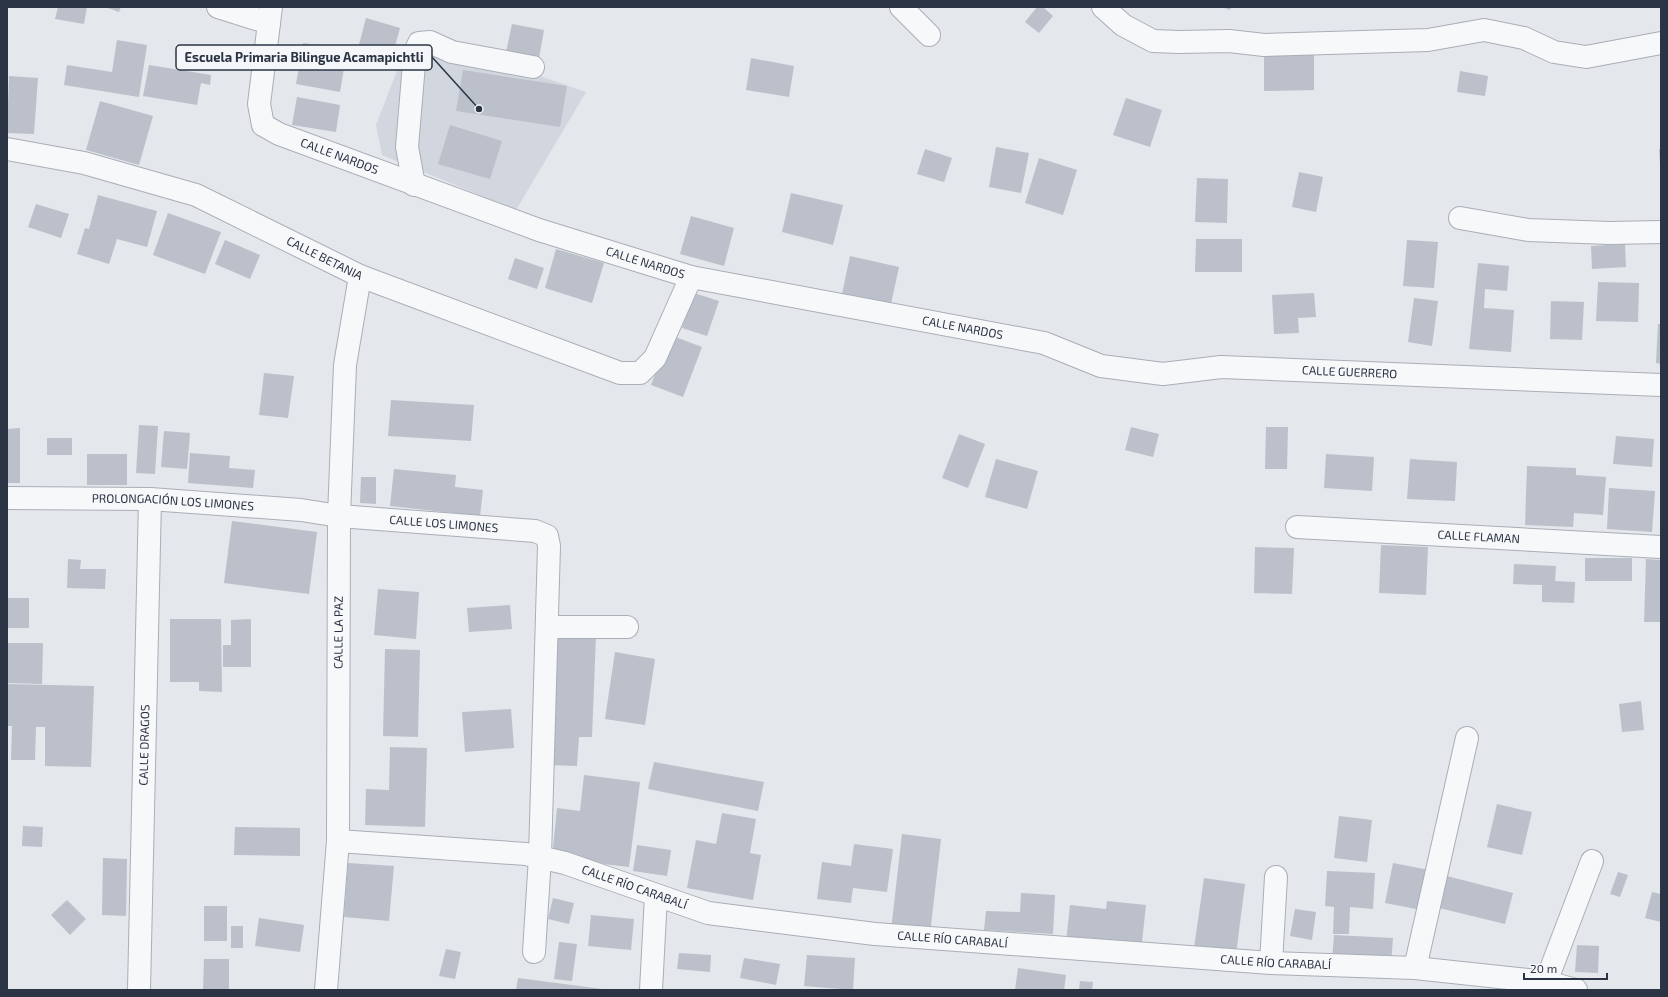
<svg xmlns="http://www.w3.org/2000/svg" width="1668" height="997" font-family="'Exo 2',sans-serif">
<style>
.built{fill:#d2d6de}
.building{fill:#bbc0ca}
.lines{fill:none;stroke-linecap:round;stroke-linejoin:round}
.street-casing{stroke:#a9aeb7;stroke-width:24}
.street{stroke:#f7f8fa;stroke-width:22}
.labels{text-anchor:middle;stroke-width:3;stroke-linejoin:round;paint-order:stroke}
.street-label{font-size:12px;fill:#2b3445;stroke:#f4f6f9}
.leader{fill:none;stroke:#2b3445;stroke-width:1.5}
.callout-dot{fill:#2b3445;stroke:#f4f6f9;stroke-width:1.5}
.callout{fill:#f4f6f9;stroke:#2b3445;stroke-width:1.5}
.callout-label{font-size:13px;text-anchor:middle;font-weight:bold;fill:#2b3445}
</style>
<rect width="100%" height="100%" fill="#e4e7ec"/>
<path class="built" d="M412 32 586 92 516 210 382 155 376 125Z"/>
<g class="building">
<path d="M58 7H87L84 24 55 19Z"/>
<path d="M105 7H121L119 12Z"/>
<path d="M1037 7H1043L1053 16 1039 33 1025 22Z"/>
<path d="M1222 7H1231L1230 10Z"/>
<path d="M366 18 400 28 389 68 355 60Z"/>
<path d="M512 24 544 30 538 64 505 57Z"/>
<path d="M117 40 147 45 139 97 64 85 67 65 112 72Z"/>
<path d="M303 43 347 50 340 92 296 84Z"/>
<path d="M1264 48H1314V90L1264 91Z"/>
<path d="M751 58 794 66 789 97 746 90Z"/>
<path d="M149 65 211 75 210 85 201 83 197 105 143 96Z"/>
<path d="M463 70 567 86 560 127 456 111Z"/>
<path d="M1460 71 1488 76 1485 96 1457 92Z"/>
<path d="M9 76 38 78 34 134 7 133Z"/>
<path d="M297 97 340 105 336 132 292 125Z"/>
<path d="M1126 98 1162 110 1150 147 1113 135Z"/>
<path d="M100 101 153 116 139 165 86 150Z"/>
<path d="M450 125 502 141 490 179 438 164Z"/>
<path d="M996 147 1029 153 1021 193 989 187Z"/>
<path d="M925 149 952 158 944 182 917 174Z"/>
<path d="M1659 149H1661V164H1660Z"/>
<path d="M1039 158 1077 170 1063 215 1025 203Z"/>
<path d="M1299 172 1323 177 1316 212 1292 207Z"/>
<path d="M1197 178 1228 179 1227 223 1195 222Z"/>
<path d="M791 193 843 205 833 245 782 232Z"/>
<path d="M98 195 157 211 147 247 117 239 109 264 77 254 85 228 89 229Z"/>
<path d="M36 204 69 214 61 238 28 227Z"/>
<path d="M168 213 221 232 205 274 153 255Z"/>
<path d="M691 216 734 228 724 266 680 254Z"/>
<path d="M1196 239H1242V272H1195Z"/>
<path d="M225 240 260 255 250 279 215 264Z"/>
<path d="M1407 240 1438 242 1434 288 1403 286Z"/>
<path d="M1625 244 1626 267 1592 269 1591 246Z"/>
<path d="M556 249 604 263 592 303 545 288Z"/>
<path d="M850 256 899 267 891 304 842 294Z"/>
<path d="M515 258 544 268 537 289 508 279Z"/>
<path d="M1478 263 1509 266 1507 291 1485 289 1484 308 1514 310 1511 352 1469 349Z"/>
<path d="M1598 282 1639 283 1638 322 1596 321Z"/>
<path d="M694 293 719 301 707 336 682 328Z"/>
<path d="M1314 293 1316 317 1298 318 1299 333 1274 334 1272 295Z"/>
<path d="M1414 298 1438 301 1432 346 1408 342Z"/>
<path d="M1551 301 1584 302 1582 340 1550 339Z"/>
<path d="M1658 324H1661V364L1656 363Z"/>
<path d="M670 335 702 347 683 397 651 385Z"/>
<path d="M264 373 294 376 288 418 259 415Z"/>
<path d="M391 400 474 405 471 441 388 436Z"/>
<path d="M139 425 158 426 155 474 136 473Z"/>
<path d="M1131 427 1159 434 1153 457 1125 450Z"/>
<path d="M1266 427H1288L1287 469H1265Z"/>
<path d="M20 428V483H7V429Z"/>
<path d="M164 431 190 433 187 469 161 467Z"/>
<path d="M959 434 985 444 968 488 942 478Z"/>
<path d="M1616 436 1654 439 1652 467 1613 464Z"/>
<rect x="47" y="438" width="25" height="17"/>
<path d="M190 453 230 456 229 468 255 470 253 488 188 483Z"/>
<rect x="87" y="454" width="40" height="31"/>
<path d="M1326 454 1374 457 1372 491 1324 488Z"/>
<path d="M996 459 1038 471 1027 509 985 497Z"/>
<path d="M1410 459 1457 462 1455 501 1407 499Z"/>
<path d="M1527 466 1576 468V475L1606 477 1603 515 1574 513 1573 527 1525 525Z"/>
<path d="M394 469 456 475 455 487 483 490 480 516 390 506Z"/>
<path d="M361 477H376V504L360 503Z"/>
<path d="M1609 488 1655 491 1652 532 1607 529Z"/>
<path d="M232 521 317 532 309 594 224 583Z"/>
<path d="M1381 545 1428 547 1426 595 1379 593Z"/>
<path d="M1255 547 1294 548 1292 594 1254 593Z"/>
<rect x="1585" y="558" width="47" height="23"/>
<path d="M68 559 81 560 80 569H106L105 589 67 588Z"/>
<path d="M1646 559 1661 560V622H1644Z"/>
<path d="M1514 564 1556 566 1555 581 1575 582 1574 603 1542 602V585L1513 584Z"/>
<path d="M378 589 419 592 416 639 374 635Z"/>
<rect x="7" y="598" width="22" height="30"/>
<path d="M510 605 512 629 469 632 467 608Z"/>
<path d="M170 619H221L222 692 199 691V682H170Z"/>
<path d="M251 619V667H223V645H231V620Z"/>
<path d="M554 633 596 636 592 737H579L577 766 548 765Z"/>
<path d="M7 643H43L42 684 7 683Z"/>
<path d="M385 649 420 650 418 737 383 736Z"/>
<path d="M615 652 655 659 645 725 605 719Z"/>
<path d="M7 684 94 686 91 767 45 766V727H36L35 760H11L12 726H7Z"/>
<path d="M1641 701 1644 730 1622 732 1619 704Z"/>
<path d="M511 709 514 748 465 752 462 712Z"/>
<path d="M390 747 427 748 425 827 365 825 366 789 389 790Z"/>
<path d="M654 762 764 782 758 811 648 789Z"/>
<path d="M584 775 640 782 629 867 552 858 557 808 580 811Z"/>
<path d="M1497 804 1532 812 1522 855 1487 847Z"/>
<path d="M722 813 756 819 750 853 761 855 753 900 687 888 696 840 716 844Z"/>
<path d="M1339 816 1372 820 1367 862 1334 858Z"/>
<path d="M23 826 43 827 42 847 22 846Z"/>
<path d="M235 827 300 828V856L234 855Z"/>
<path d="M902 834 941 839 930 934 891 930Z"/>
<path d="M854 844 893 849 887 892 853 888 851 903 817 899 822 862 851 866Z"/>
<path d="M637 845 671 850 667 876 633 871Z"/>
<path d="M103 858 127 859 126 916 102 915Z"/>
<path d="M348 863 394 866 389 921 344 917Z"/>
<path d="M1393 863 1429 870 1421 910 1385 903Z"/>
<path d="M1327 871 1375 873 1373 909 1350 907 1349 934H1333L1334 907 1325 906Z"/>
<path d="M1618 872 1628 875 1620 897 1610 894Z"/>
<path d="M1447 876 1513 893 1505 924 1439 908Z"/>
<path d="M1204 878 1245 884 1236 954 1194 948Z"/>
<path d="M1652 892 1661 894V922L1645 918Z"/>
<path d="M1021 893 1055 895 1053 934 984 930 986 911 1020 912Z"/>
<path d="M553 898 574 903 569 924 548 919Z"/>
<path d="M67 900 86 919 70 935 51 915Z"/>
<path d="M1107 901 1146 905 1141 951 1066 942 1070 905 1106 909Z"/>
<rect x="204" y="906" width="23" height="35"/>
<path d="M1295 909 1316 912 1312 940 1290 936Z"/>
<path d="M591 915 634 919 631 950 588 946Z"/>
<path d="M259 918 304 925 300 952 255 946Z"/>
<rect x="231" y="926" width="12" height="22"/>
<path d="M1334 935 1393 938 1391 965 1332 961Z"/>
<path d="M559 942 577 944 572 981 554 979Z"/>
<path d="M1577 945 1599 946 1598 973 1575 972Z"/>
<path d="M446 949 461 952 455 979 439 976Z"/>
<path d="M679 953 711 955 710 972 677 969Z"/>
<path d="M807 955 855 958 853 990 804 986Z"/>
<path d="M744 958 780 964 776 985 740 978Z"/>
<path d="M204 959H229V990H203Z"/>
<path d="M1018 968 1066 975 1064 990H1015Z"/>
<path d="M518 978 602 989V990H516Z"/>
<path d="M1080 981 1093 982 1092 990H1079Z"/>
</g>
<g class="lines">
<defs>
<g id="street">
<path d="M218 7 269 23"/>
<path id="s1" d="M271 7 259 104 263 125 279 134 539 230 691 277 1044 343 1101 366 1163 374 1221 367 1661 385"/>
<path d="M901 7 929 35"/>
<path d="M1103 7 1123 25 1153 41 1179 42 1229 41 1264 45 1428 40 1484 30 1524 38 1554 52 1586 57 1661 43"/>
<path id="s2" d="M7 149 84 163 196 195 360 276 620 373H640L655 358 691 277"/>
<path d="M414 185 407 147 415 52 419 43 430 42 452 52 533 67"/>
<path d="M1460 218 1528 230 1610 233 1661 232"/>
<path id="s3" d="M7 498 150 499 301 510 339 516 535 531 547 536 549 546 540 857 534 952"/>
<path id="s4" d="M1297 527 1661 547"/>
<path d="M547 627H627"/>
<path id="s5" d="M338 841 526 854 565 863 708 913 875 934 1271 963 1415 968 1546 982 1576 990"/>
<path d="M1271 963 1276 877"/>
<path d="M1415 968 1467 738"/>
<path d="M1546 982 1592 861"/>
<path id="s6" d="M139 990 150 499"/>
<path id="s7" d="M326 990 338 841 339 516 345 365 360 276"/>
<path d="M651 990 656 896"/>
</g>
</defs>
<use href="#street" class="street-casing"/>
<use href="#street" class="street"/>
</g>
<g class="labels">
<g class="street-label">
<text dy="4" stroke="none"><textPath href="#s1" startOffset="202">CALLE NARDOS</textPath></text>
<text dy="4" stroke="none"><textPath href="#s2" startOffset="338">CALLE BETANIA</textPath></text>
<text dy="4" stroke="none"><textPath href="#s1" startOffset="526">CALLE NARDOS</textPath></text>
<text dy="4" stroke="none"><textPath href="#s1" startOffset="850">CALLE NARDOS</textPath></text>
<text dy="4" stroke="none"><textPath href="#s1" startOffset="1244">CALLE GUERRERO</textPath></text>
<text dy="4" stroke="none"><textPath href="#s3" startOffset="166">PROLONGACIÓN LOS LIMONES</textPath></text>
<text dy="4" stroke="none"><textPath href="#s3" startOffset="438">CALLE LOS LIMONES</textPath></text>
<text dy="4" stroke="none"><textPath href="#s4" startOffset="182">CALLE FLAMAN</textPath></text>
<text dy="4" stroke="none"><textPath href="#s7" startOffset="358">CALLE LA PAZ</textPath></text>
<text dy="4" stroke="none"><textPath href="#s6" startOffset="245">CALLE DRAGOS</textPath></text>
<text dy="4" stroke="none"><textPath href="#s5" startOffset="302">CALLE RÍO CARABALÍ</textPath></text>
<text dy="4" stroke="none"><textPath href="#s5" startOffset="626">CALLE RÍO CARABALÍ</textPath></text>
<text dy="4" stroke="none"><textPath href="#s5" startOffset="950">CALLE RÍO CARABALÍ</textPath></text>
</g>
</g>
<path class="leader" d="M479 109L432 57"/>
<circle class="callout-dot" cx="479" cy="109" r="4"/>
<rect class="callout" x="176" y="45" width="256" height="25" rx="4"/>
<g class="callout-label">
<text x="304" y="62">Escuela Primaria Bilingue Acamapichtli</text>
</g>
<rect width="1668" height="997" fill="none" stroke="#2b3445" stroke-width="16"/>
<path d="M1524 973v6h83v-6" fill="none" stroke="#2b3445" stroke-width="2"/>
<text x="1530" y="973" font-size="12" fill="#2b3445" stroke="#f4f6f9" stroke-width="3" paint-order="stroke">20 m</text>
</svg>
